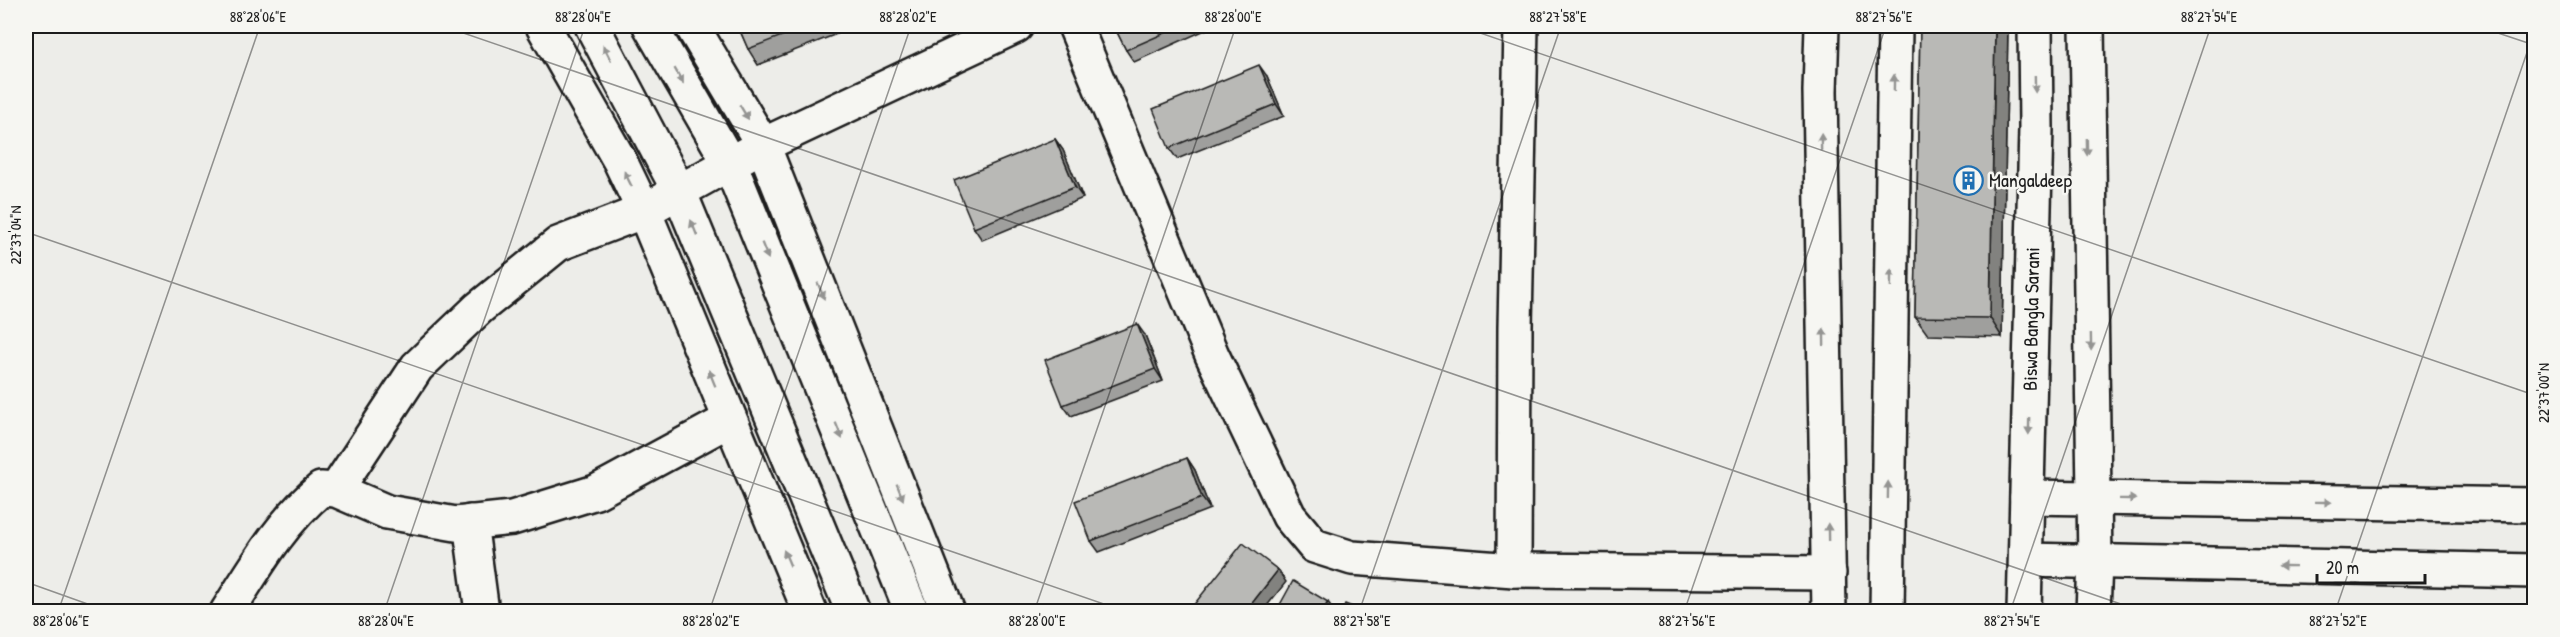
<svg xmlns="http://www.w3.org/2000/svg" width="2560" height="637" font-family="'Patrick Hand',sans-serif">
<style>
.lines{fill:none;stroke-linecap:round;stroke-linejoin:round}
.street-casing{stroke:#1c1c1c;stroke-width:38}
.secondary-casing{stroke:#1c1c1c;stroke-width:38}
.primary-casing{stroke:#1c1c1c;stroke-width:38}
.street{stroke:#f6f6f2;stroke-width:33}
.secondary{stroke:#f6f6f2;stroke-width:33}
.primary{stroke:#f6f6f2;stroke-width:33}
.wall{fill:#9f9f9d;stroke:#1c1c1c;stroke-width:1.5}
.shaded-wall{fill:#82827f;stroke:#1c1c1c;stroke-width:1.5}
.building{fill:#b9b9b6;stroke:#1c1c1c;stroke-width:1.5}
.oneway{fill:#949492}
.ticks{fill:none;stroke:#1c1c1c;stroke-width:1.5;stroke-opacity:0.45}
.labels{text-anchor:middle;stroke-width:5;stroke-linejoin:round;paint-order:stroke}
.poi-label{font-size:20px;fill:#1c1c1c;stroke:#f6f6f2;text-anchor:start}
.street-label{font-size:20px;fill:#1c1c1c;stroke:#f6f6f2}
.neatline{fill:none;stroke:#1c1c1c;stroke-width:2}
.ticks-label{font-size:15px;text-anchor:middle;fill:#1c1c1c}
</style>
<rect width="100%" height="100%" fill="#edede9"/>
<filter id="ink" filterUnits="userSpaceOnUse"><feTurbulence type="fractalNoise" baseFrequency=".0167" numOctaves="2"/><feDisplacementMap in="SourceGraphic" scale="12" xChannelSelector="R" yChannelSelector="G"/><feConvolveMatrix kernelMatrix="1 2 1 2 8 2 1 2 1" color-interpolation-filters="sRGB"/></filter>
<g filter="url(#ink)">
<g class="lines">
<defs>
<g id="street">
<path d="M1075 26 1212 355 1289 516 1314 546 1352 558 1514 570 1829 573"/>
<path d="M336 490 417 367 479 308 558 244 644 211 763 145 1016 26"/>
<path d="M2027 497 2534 505"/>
<path d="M470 522 482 612"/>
<path d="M2026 560 2534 571"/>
<path d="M1514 570 1515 327 1521 26"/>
<path d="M227 612C255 568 281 522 321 489L336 490 387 512 456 524 512 518 596 492 729 420"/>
</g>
<g id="secondary">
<path d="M543 26 620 161 644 211 810 612"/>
<path d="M692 26 763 145 948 612"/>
<path d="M1822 26 1820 91 1829 612"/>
<path d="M2087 26 2095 562 2093 612"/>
</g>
<g id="primary">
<path d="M592 26 679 191 853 612"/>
<path d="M650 26 730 164 912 612"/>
<path d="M1887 612 1895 26"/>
<path d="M2024 612 2036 128 2035 26"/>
</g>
</defs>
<use href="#street" class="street-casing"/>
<use href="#secondary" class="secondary-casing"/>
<use href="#primary" class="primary-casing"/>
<use href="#street" class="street"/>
<use href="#secondary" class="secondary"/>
<use href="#primary" class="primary"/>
</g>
<g class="wall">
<path d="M738 26H857L758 65 748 49Z"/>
<path d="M1114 26H1214L1134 62 1126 50Z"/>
<path d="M1920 26H2008L2002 337 1928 335 1915 317Z"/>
<path d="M1267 76 1284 116 1177 159 1169 148Z"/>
<path d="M1055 139 1063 150 1083 198 982 240 974 228Z"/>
<path d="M1145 335 1163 381 1071 416 1063 405Z"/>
<path d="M1187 458 1195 470 1210 509 1099 552 1091 541Z"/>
</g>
<g class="shaded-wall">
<path d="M1995 26H2008L2002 337 1990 318Z"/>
<path d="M1259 65 1267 76 1284 116 1276 104Z"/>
<path d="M1055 139 1063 150 1083 198 1075 187Z"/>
<path d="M1137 324 1145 335 1163 381 1155 369Z"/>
<path d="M1187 458 1195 470 1210 509 1202 498Z"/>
<path d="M1278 570 1286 582 1262 612H1245Z"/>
<path d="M1328 602 1335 612H1322Z"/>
</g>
<g class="building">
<path d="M738 26H808L748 49Z"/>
<path d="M1114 26H1181L1126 50Z"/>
<path d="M1920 26H1995L1990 318 1915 317Z"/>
<path d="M1259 65 1276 104 1169 148 1153 109Z"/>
<path d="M1055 139 1075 187 974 228 954 180Z"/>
<path d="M1137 324 1155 369 1063 405 1045 360Z"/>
<path d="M1187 458 1202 498 1091 541 1075 501Z"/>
<path d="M1243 543 1278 570 1245 612H1188Z"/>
<path d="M1293 581 1328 602 1322 612H1276Z"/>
<path d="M1345 604 1365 612H1342Z"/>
</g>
<defs><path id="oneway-solid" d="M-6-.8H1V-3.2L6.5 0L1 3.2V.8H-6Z" transform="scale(1.5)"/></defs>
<g class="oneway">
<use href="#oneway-solid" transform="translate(607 53) rotate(-117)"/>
<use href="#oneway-solid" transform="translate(679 76) rotate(60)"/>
<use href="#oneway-solid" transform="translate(1894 83) rotate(-89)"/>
<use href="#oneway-solid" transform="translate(2035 84) rotate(89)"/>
<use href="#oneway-solid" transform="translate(744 112) rotate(59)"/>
<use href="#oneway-solid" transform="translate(1821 142) rotate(-91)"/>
<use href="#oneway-solid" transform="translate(2087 147) rotate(89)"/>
<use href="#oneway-solid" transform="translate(628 179) rotate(-116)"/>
<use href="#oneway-solid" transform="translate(694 228) rotate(-112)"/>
<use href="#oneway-solid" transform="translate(765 251) rotate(68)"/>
<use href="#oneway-solid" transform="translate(1891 278) rotate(-89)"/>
<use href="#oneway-solid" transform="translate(821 291) rotate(68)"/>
<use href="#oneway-solid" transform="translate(1824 337) rotate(-91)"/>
<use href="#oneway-solid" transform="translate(2091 342) rotate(89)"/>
<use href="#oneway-solid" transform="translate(712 378) rotate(-112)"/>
<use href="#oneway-solid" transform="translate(2029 426) rotate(91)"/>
<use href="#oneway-solid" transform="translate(839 431) rotate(68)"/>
<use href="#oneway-solid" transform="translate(1888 490) rotate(-89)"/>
<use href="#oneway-solid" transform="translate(900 492) rotate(68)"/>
<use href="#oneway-solid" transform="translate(2128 499) rotate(1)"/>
<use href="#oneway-solid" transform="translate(2323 502) rotate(1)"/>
<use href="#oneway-solid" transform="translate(1828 532) rotate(-91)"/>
<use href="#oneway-solid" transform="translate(787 558) rotate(-113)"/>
<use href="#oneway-solid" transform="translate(2287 566) rotate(-179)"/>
</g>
</g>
<path class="ticks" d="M443 26 2144 612M1460 26 2534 395M2477 26 2534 45M26 232 1127 612M26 582 110 612M58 612 260 26M384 612 585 26M709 612 911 26M1034 612 1236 26M1359 612 1561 26M1684 612 1886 26M2010 612 2211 26M2335 612 2534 32"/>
<defs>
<symbol id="building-ring" viewBox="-11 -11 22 22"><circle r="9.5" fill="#f6f6f2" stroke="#1f6fb2" stroke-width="1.5"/><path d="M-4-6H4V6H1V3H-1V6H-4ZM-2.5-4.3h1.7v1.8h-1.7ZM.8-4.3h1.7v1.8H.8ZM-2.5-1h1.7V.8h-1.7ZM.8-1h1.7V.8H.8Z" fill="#1f6fb2"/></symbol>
</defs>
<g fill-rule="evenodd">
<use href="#building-ring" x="1952" y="164" width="33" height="33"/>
</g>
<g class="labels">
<g class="poi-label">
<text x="1989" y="187">Mangaldeep</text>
</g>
<g class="street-label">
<text transform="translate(2031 319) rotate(-89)" y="7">Biswa Bangla Sarani</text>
</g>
</g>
<rect width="2560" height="637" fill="none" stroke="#f6f6f2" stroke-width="66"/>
<path d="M2317 574v9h108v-9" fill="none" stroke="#1c1c1c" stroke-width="3"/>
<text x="2326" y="574" font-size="18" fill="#1c1c1c" stroke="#f6f6f2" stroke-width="4.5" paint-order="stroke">20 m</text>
<rect x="33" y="33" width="2494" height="571" class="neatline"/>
<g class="ticks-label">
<text x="258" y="22">88°28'06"E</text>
<text x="583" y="22">88°28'04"E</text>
<text x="908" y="22">88°28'02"E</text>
<text x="1233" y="22">88°28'00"E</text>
<text x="1558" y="22">88°27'58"E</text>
<text x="1884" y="22">88°27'56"E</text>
<text x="2209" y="22">88°27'54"E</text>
<text transform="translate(16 235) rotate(-90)" y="5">22°37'04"N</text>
<text transform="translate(2544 393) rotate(-90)" y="5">22°37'00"N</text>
<text x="61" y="626">88°28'06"E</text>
<text x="386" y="626">88°28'04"E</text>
<text x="711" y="626">88°28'02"E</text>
<text x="1037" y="626">88°28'00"E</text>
<text x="1362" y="626">88°27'58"E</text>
<text x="1687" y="626">88°27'56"E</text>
<text x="2012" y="626">88°27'54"E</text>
<text x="2338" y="626">88°27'52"E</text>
</g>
</svg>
